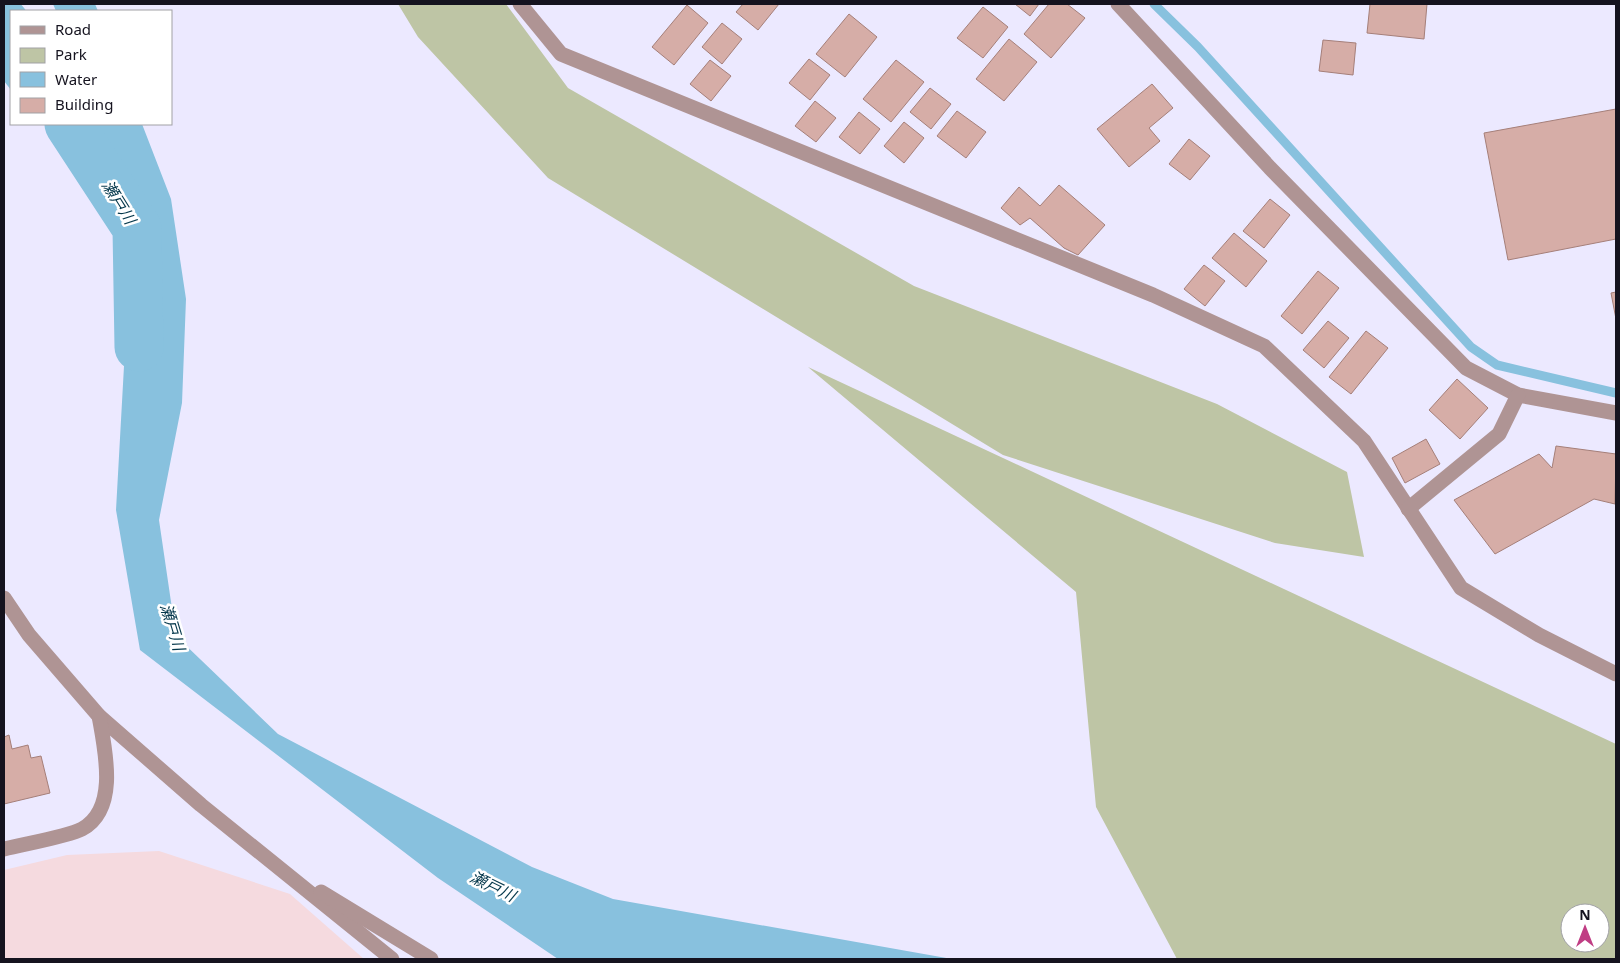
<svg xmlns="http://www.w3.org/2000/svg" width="1620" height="963" font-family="'Noto Sans','Noto Sans JP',sans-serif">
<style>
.education{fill:#f5dadf}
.green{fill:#bec5a5;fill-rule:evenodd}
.water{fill:#88c1de}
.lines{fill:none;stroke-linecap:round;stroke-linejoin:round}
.stream{stroke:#88c1de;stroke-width:9}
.river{stroke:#88c1de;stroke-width:49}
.building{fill:#d6ada7;stroke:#a57f79}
.minor{stroke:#af9494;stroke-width:15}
.labels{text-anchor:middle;stroke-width:5;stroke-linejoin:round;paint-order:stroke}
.water-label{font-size:16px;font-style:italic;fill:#04374b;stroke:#fff}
</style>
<rect width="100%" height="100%" fill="#ece9ff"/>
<path class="education" d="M159 851 290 894 364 959H4V870L67 855Z"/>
<g class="green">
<path d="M398 4H506L568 88 914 286 1217 404 1347 472 1364 557 1275 543 1003 455 548 178 418 37Z"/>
<path d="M808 367 1616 744V959H1177L1096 807 1076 592ZM1570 913H1600V943H1570Z"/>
</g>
<g class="water">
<path d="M53 4H95L98 11H56Z"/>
<path d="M4 26 11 35V90L4 81Z"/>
<path d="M44 124H88L96 133 94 124H142L171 199 186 299 182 403 159 520 176 636 278 734 532 867 613 899 952 959H558L438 878 140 650 116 510 124 366 144 236 116 196Z"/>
</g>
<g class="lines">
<path class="stream" d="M1154 4 1198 47 1471 347 1497 365 1616 393"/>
<g class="river">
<path d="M4 22 11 33"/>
<path d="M69 124 137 228 139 347"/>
</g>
</g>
<g class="building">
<path d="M743 4H779L758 30 736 12Z"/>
<path d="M1015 4H1039L1030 16Z"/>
<path d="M1049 4H1067L1085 18 1051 58 1024 34Z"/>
<path d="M1370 4H1427L1424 39 1367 33Z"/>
<path d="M687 5 708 23 674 65 652 47Z"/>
<path d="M983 7 1008 27 983 58 957 38Z"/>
<path d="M849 14 877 37 845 77 816 54Z"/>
<path d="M722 23 742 39 722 64 702 47Z"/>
<path d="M1009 39 1037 62 1004 101 976 79Z"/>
<path d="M1323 40 1356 43 1353 75 1319 71Z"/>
<path d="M809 59 830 75 810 100 789 83Z"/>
<path d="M710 60 731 76 711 101 690 84Z"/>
<path d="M896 60 924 82 891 122 863 99Z"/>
<path d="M1152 84 1173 108 1149 128 1160 141 1129 167 1097 129Z"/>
<path d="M930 88 951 104 931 129 910 112Z"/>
<path d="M815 101 836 118 816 142 795 126Z"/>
<path d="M1616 109V239L1508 260 1484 133Z"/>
<path d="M957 111 986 132 966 158 937 136Z"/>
<path d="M859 112 880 129 860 154 839 137Z"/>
<path d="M904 122 924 138 904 163 884 146Z"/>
<path d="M1189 139 1210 156 1190 180 1169 164Z"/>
<path d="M1059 185 1105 225 1078 255 1064 248 1030 218 1020 225 1001 208 1019 187 1040 206Z"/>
<path d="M1270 199 1290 215 1264 248 1243 231Z"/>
<path d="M1234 233 1267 261 1246 287 1212 258Z"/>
<path d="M1204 265 1225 281 1205 306 1184 289Z"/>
<path d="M1318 271 1339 288 1302 334 1281 316Z"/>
<path d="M1616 292V319L1611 293Z"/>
<path d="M1328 321 1349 338 1324 368 1303 350Z"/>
<path d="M1366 331 1388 348 1351 394 1329 377Z"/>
<path d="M1457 379 1488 408 1460 439 1429 410Z"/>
<path d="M1426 439 1440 464 1405 483 1392 458Z"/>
<path d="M1556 446 1616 454 1615 504 1594 499 1495 554 1454 500 1539 454 1552 468Z"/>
<path d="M9 735 12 749 28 745 31 758 41 756 50 793 4 804V737Z"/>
</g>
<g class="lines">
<g class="minor">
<path d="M520 4 561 54 1153 295 1264 346 1364 441 1461 588 1539 635 1616 674"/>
<path d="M1118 4 1270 168 1466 368 1518 395 1616 413"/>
<path d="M1408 509 1499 434 1518 395"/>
<path d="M4 598 29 635 99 716 201 805 392 959"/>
<path d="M4 849C23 844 67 837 82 829 119 809 105 750 99 716"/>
<path d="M321 892 431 959"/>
</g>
</g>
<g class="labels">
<g class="water-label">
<text transform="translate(119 202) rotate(58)" y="6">瀬戸川</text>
<text transform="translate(173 627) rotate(73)" y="6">瀬戸川</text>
<text transform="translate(493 886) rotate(26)" y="6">瀬戸川</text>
</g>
</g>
<rect width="1620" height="963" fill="none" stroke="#15131f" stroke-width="10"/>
<rect x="10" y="10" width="162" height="115" fill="#ffffff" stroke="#a1a1a5"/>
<rect x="20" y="26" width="25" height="8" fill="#af9494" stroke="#a1a1a5"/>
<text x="55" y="35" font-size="15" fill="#15131f">Road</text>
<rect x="20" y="48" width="25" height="15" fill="#bec5a5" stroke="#a1a1a5"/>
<text x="55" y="60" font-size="15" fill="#15131f">Park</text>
<rect x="20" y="72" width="25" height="15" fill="#88c1de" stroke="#a1a1a5"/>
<text x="55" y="85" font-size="15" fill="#15131f">Water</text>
<rect x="20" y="98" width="25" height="15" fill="#d6ada7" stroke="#a1a1a5"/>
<text x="55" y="110" font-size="15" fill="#15131f">Building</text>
<g transform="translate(1585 928)"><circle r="24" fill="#ffffff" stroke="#a1a1a5"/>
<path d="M0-4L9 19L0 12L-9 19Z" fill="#c03d84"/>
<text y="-8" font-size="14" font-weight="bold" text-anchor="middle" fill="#15131f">N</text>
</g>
</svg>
